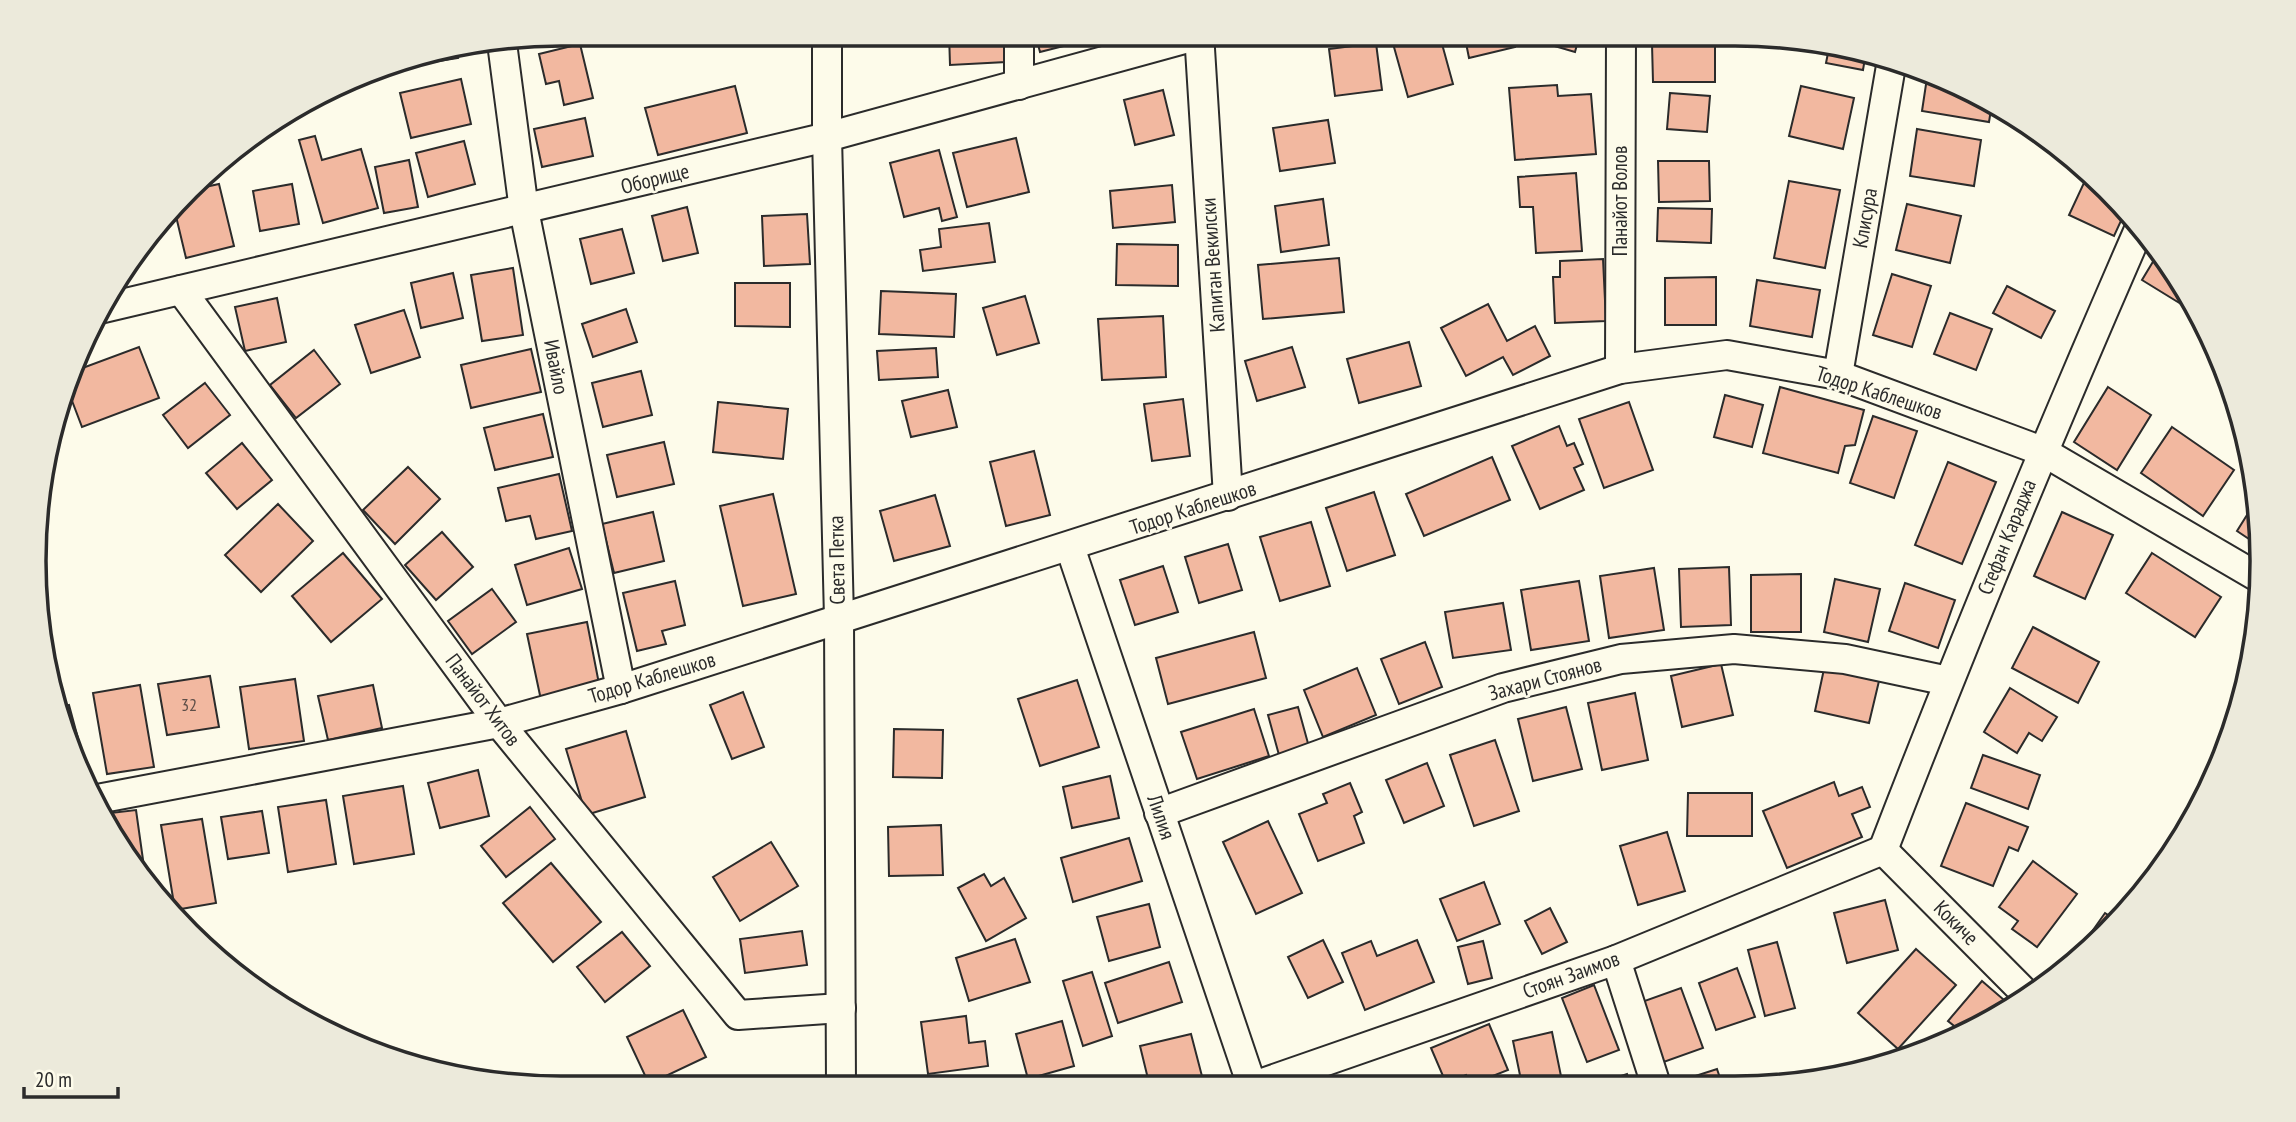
<svg xmlns="http://www.w3.org/2000/svg" width="2296" height="1122" font-family="'PT Sans Narrow',sans-serif">
<style>
.building{fill:#f2b8a0;stroke:#2b2b2b;stroke-width:2}
.lines{fill:none;stroke-linecap:round;stroke-linejoin:round}
.street-casing{stroke:#2b2b2b;stroke-width:32}
.street{stroke:#fdfbea;stroke-width:28}
.labels{text-anchor:middle;stroke-width:5;stroke-linejoin:round;paint-order:stroke}
.number-label{font-size:18px;fill:#5d4e48}
.street-label{font-size:21px;fill:#2b2b2b;stroke:#fdfbea}
.rim{fill:none;stroke:#2b2b2b;stroke-width:3.5}
</style>
<rect width="100%" height="100%" fill="#fdfbea"/>
<g class="building">
<path d="M697 33H723L724 38 699 42Z"/>
<path d="M949 33H1005L1006 62 950 65Z"/>
<path d="M1035 33H1098L1099 37 1040 52Z"/>
<path d="M1417 33H1439L1453 84 1408 97 1392 40Z"/>
<path d="M1464 33H1512L1515 47 1469 58Z"/>
<path d="M1536 33H1580L1575 52 1534 40Z"/>
<path d="M1376 43 1382 90 1335 96 1329 49Z"/>
<path d="M1830 43 1866 52 1863 70 1826 63Z"/>
<path d="M580 44 593 98 564 105 559 81 546 84 539 54Z"/>
<path d="M1652 44H1715V82H1653Z"/>
<path d="M456 51 458 58 401 67 400 60Z"/>
<path d="M391 61H393L395 69 364 76Z"/>
<path d="M1928 71 1992 103 1989 122 1922 111Z"/>
<path d="M461 79 471 124 411 138 400 93Z"/>
<path d="M1557 85 1558 96 1591 94 1596 154 1515 160 1509 88Z"/>
<path d="M735 86 747 133 658 155 645 108Z"/>
<path d="M1801 86 1854 98 1843 149 1789 136Z"/>
<path d="M1163 90 1174 135 1135 145 1124 100Z"/>
<path d="M1670 93 1710 96 1707 132 1667 129Z"/>
<path d="M585 118 593 156 542 167 534 129Z"/>
<path d="M1328 120 1335 163 1280 171 1273 128Z"/>
<path d="M1917 129 1981 140 1974 186 1910 176Z"/>
<path d="M315 136 322 160 361 149 378 208 323 223 299 140Z"/>
<path d="M1016 138 1029 192 967 207 953 153Z"/>
<path d="M464 141 475 184 428 197 416 153Z"/>
<path d="M939 150 957 217 942 221 939 208 904 217 890 163Z"/>
<path d="M409 160 418 207 384 213 375 167Z"/>
<path d="M1658 161H1709L1710 201 1659 202Z"/>
<path d="M2089 172 2108 188 2126 210 2114 236 2069 215Z"/>
<path d="M1576 173 1582 251 1536 253 1533 207H1520L1518 177Z"/>
<path d="M1789 181 1840 190 1825 268 1774 258Z"/>
<path d="M219 184 234 246 186 258 175 212 196 189Z"/>
<path d="M292 184 299 224 260 231 253 191Z"/>
<path d="M1172 185 1175 222 1113 228 1110 191Z"/>
<path d="M1323 199 1329 245 1281 252 1275 206Z"/>
<path d="M1907 204 1961 216 1950 263 1896 250Z"/>
<path d="M687 207 698 253 663 261 652 216Z"/>
<path d="M1658 208 1712 209 1711 243 1657 241Z"/>
<path d="M807 214 810 264 764 266 762 216Z"/>
<path d="M989 223 995 262 923 271 920 250 941 247 939 229Z"/>
<path d="M622 229 634 273 591 284 580 239Z"/>
<path d="M1117 244 1178 245V286L1116 285Z"/>
<path d="M2160 250 2174 268 2199 315 2142 280Z"/>
<path d="M1339 258 1344 312 1263 319 1258 265Z"/>
<path d="M1603 259 1606 321 1555 323 1553 277H1560V261Z"/>
<path d="M513 268 523 335 482 341 471 275Z"/>
<path d="M453 273 463 318 421 328 411 283Z"/>
<path d="M1892 274 1931 286 1912 347 1873 335Z"/>
<path d="M1716 277V325H1665V278Z"/>
<path d="M1757 280 1820 290 1812 337 1750 326Z"/>
<path d="M735 283H790V327L735 326Z"/>
<path d="M2007 286 2055 311 2041 338 1993 313Z"/>
<path d="M881 291 956 294 954 337 879 334Z"/>
<path d="M1025 296 1039 343 997 355 983 308Z"/>
<path d="M277 298 286 342 245 351 235 307Z"/>
<path d="M1488 304 1507 341 1535 326 1550 356 1513 375 1503 357 1466 376 1441 328Z"/>
<path d="M626 309 637 342 593 357 582 324Z"/>
<path d="M404 310 420 357 371 373 355 325Z"/>
<path d="M1950 313 1992 329 1976 370 1934 354Z"/>
<path d="M1163 316 1166 377 1102 380 1098 319Z"/>
<path d="M1409 342 1421 386 1359 403 1347 359Z"/>
<path d="M139 347 159 398 82 427 66 385 69 373Z"/>
<path d="M1292 347 1305 387 1257 401 1245 361Z"/>
<path d="M936 348 938 377 879 380 877 351Z"/>
<path d="M531 349 541 392 471 408 461 365Z"/>
<path d="M314 350 340 384 296 418 270 385Z"/>
<path d="M641 371 652 415 603 427 592 383Z"/>
<path d="M205 383 230 415 188 448 163 415Z"/>
<path d="M1780 387 1864 410 1855 445 1845 446 1838 473 1763 453Z"/>
<path d="M2108 387 2151 415 2117 470 2074 442Z"/>
<path d="M948 390 957 427 911 437 902 401Z"/>
<path d="M1725 395 1763 405 1752 447 1714 437Z"/>
<path d="M1183 399 1190 456 1152 461 1144 404Z"/>
<path d="M718 402 788 409 783 459 713 452Z"/>
<path d="M1629 402 1653 470 1604 488 1579 419Z"/>
<path d="M543 414 553 457 495 470 484 428Z"/>
<path d="M1873 416 1917 431 1894 498 1850 483Z"/>
<path d="M1559 426 1567 446 1574 443 1583 464 1574 468 1584 490 1540 509 1512 446Z"/>
<path d="M2172 427 2234 470 2203 516 2141 473Z"/>
<path d="M49 441 53 459 43 462V458Z"/>
<path d="M664 442 674 484 617 497 607 455Z"/>
<path d="M242 443 272 480 237 509 206 473Z"/>
<path d="M1034 451 1050 515 1006 526 990 462Z"/>
<path d="M1492 457 1510 500 1424 536 1406 494Z"/>
<path d="M1948 462 1996 482 1962 564 1915 545Z"/>
<path d="M408 467 440 499 395 544 363 510Z"/>
<path d="M559 474 572 531 536 539 530 516 506 521 498 488Z"/>
<path d="M1374 492 1395 555 1347 571 1326 508Z"/>
<path d="M773 494 796 594 743 606 720 506Z"/>
<path d="M935 495 950 546 894 561 880 511Z"/>
<path d="M2257 499 2261 547 2237 531Z"/>
<path d="M278 504 313 541 261 592 225 555Z"/>
<path d="M653 512 664 561 614 573 602 524Z"/>
<path d="M2062 512 2113 535 2085 599 2034 576Z"/>
<path d="M1311 522 1330 586 1280 601 1260 537Z"/>
<path d="M442 532 473 567 436 600 405 565Z"/>
<path d="M1228 544 1242 590 1199 603 1185 557Z"/>
<path d="M569 548 582 589 527 605 515 565Z"/>
<path d="M343 553 382 599 331 642 292 596Z"/>
<path d="M2152 553 2221 597 2195 637 2126 593Z"/>
<path d="M1163 566 1178 612 1135 625 1120 580Z"/>
<path d="M1729 567 1731 625 1681 627 1679 569Z"/>
<path d="M1654 568 1664 630 1609 638 1600 576Z"/>
<path d="M1801 574V632H1751V575Z"/>
<path d="M1835 579 1880 589 1868 642 1824 632Z"/>
<path d="M675 581 685 625 662 631 666 644 637 651 623 593Z"/>
<path d="M1579 581 1589 641 1531 650 1521 590Z"/>
<path d="M1905 583 1955 600 1938 648 1889 631Z"/>
<path d="M492 589 516 622 472 654 448 621Z"/>
<path d="M1503 603 1511 650 1453 658 1445 612Z"/>
<path d="M587 622 600 689 541 700 527 634Z"/>
<path d="M2033 627 2099 662 2078 703 2012 668Z"/>
<path d="M1254 632 1266 678 1168 704 1156 658Z"/>
<path d="M1425 642 1442 687 1399 704 1381 659Z"/>
<path d="M1721 664 1733 715 1682 727 1671 676Z"/>
<path d="M1357 668 1376 715 1323 737 1304 690Z"/>
<path d="M1824 669 1879 681 1869 723 1815 711Z"/>
<path d="M210 676 219 727 167 735 158 684Z"/>
<path d="M295 679 304 741 249 749 240 687Z"/>
<path d="M1077 680 1099 747 1040 766 1018 699Z"/>
<path d="M140 685 154 767 107 774 93 693Z"/>
<path d="M373 685 382 728 328 740 318 696Z"/>
<path d="M2010 688 2057 717 2042 741 2029 733 2017 753 1984 732Z"/>
<path d="M743 692 764 747 732 759 710 705Z"/>
<path d="M1635 693 1648 760 1602 770 1588 703Z"/>
<path d="M69 705 86 768 80 769 61 707Z"/>
<path d="M1298 707 1309 747 1279 755 1268 715Z"/>
<path d="M1566 707 1582 769 1533 781 1518 719Z"/>
<path d="M1254 709 1269 756 1197 779 1181 732Z"/>
<path d="M894 729 943 730 942 778 893 777Z"/>
<path d="M626 731 645 797 586 815 566 749Z"/>
<path d="M1495 740 1519 811 1474 826 1450 755Z"/>
<path d="M1983 755 2040 775 2028 809 1971 788Z"/>
<path d="M1427 763 1444 806 1404 823 1386 780Z"/>
<path d="M478 770 489 816 440 828 428 783Z"/>
<path d="M1110 776 1119 818 1072 828 1063 787Z"/>
<path d="M1834 782 1839 796 1862 787 1870 807 1852 814 1862 837 1787 868 1763 811Z"/>
<path d="M1350 783 1362 812 1354 816 1364 843 1318 861 1299 814 1327 803 1323 794Z"/>
<path d="M403 786 414 854 354 864 343 796Z"/>
<path d="M1688 793H1752V836H1687Z"/>
<path d="M326 800 336 864 288 872 278 807Z"/>
<path d="M1966 803 2028 827 2018 851 2009 847 1993 886 1941 866Z"/>
<path d="M530 807 555 839 506 877 481 846Z"/>
<path d="M136 810 145 874 102 814Z"/>
<path d="M262 811 269 853 228 859 221 817Z"/>
<path d="M202 819 216 903 175 910 161 825Z"/>
<path d="M1268 821 1302 893 1256 914 1223 842Z"/>
<path d="M941 825 943 875 889 876 888 827Z"/>
<path d="M1667 832 1685 891 1638 905 1620 846Z"/>
<path d="M2179 836 2154 882 2143 893 2135 886Z"/>
<path d="M1129 838 1142 881 1073 902 1061 858Z"/>
<path d="M771 842 798 886 740 921 713 877Z"/>
<path d="M2033 861 2077 894 2037 947 2012 929 2018 921 1999 907Z"/>
<path d="M551 863 601 922 553 962 503 903Z"/>
<path d="M984 874 991 886 1004 878 1026 918 986 941 958 888Z"/>
<path d="M1484 882 1500 924 1457 941 1440 899Z"/>
<path d="M1885 900 1898 950 1847 963 1834 913Z"/>
<path d="M1149 904 1160 947 1109 961 1097 917Z"/>
<path d="M1550 908 1567 942 1542 954 1525 921Z"/>
<path d="M2105 913 2116 920 2098 938 2091 933Z"/>
<path d="M802 931 807 965 745 973 740 939Z"/>
<path d="M622 932 650 966 605 1002 577 967Z"/>
<path d="M1015 939 1030 982 969 1001 956 958Z"/>
<path d="M1323 940 1343 982 1308 998 1288 957Z"/>
<path d="M1417 940 1434 982 1365 1010 1342 953 1371 941 1377 956Z"/>
<path d="M1483 941 1492 978 1468 984 1458 947Z"/>
<path d="M1777 942 1795 1008 1765 1016 1748 950Z"/>
<path d="M1916 949 1956 985 1898 1049 1858 1013Z"/>
<path d="M1169 962 1182 1002 1118 1023 1105 983Z"/>
<path d="M1737 968 1755 1017 1716 1030 1699 983Z"/>
<path d="M1092 972 1112 1036 1083 1046 1063 981Z"/>
<path d="M1982 981 2011 1006 1963 1033 1948 1021Z"/>
<path d="M1594 985 1619 1050 1587 1062 1562 998Z"/>
<path d="M1681 988 1703 1048 1658 1064 1636 1004Z"/>
<path d="M683 1010 706 1057 649 1084 627 1037Z"/>
<path d="M966 1016 969 1043 985 1041 988 1066 928 1074 921 1022Z"/>
<path d="M1062 1021 1074 1066 1028 1079 1016 1034Z"/>
<path d="M1489 1024 1508 1070 1470 1085 1466 1075 1446 1083 1431 1048Z"/>
<path d="M1552 1032 1562 1081 1540 1085H1522L1513 1041Z"/>
<path d="M1191 1034 1203 1080 1176 1086 1150 1087 1140 1046Z"/>
<path d="M1717 1069 1722 1084 1684 1085 1683 1080Z"/>
<path d="M1627 1074 1630 1085H1594Z"/>
</g>
<g class="lines">
<defs>
<g id="street">
<path d="M827 33V137L839 618 841 1088"/>
<path d="M1019 33V85"/>
<path d="M1199 33 1228 496"/>
<path d="M502 43 524 210 621 689"/>
<path d="M181 290 499 723 738 1015 841 1008"/>
<path d="M100 309 827 137 1206 33"/>
<path d="M1620 369 1621 33"/>
<path d="M1838 375 1892 60"/>
<path d="M1070 547 1252 1086"/>
<path d="M92 800 499 723 621 689 1620 369 1727 355 1838 375 2042 451 2261 579"/>
<path d="M1159 813 1503 688 1621 659 1734 649 1845 659 1948 681"/>
<path d="M1883 850C1964 640 2050 433 2140 227"/>
<path d="M1883 850 2028 996"/>
<path d="M1616 960 1656 1085"/>
<path d="M1254 1086 1616 960 1883 850"/>
</g>
</defs>
<use href="#street" class="street-casing"/>
<use href="#street" class="street"/>
</g>
<g class="labels">
<g class="number-label">
<text x="189" y="711">32</text>
</g>
<g class="street-label">
<text transform="translate(655 179) rotate(-14)" y="7">Оборище</text>
<text transform="translate(1620 201) rotate(-90)" y="7">Панайот Волов</text>
<text transform="translate(1865 218) rotate(-80)" y="7">Клисура</text>
<text transform="translate(1213 265) rotate(-94)" y="7">Капитан Векилски</text>
<text transform="translate(556 367) rotate(79)" y="7">Ивайло</text>
<text transform="translate(1879 393) rotate(18)" y="7">Тодор Каблешков</text>
<text transform="translate(1193 508) rotate(-18)" y="7">Тодор Каблешков</text>
<text transform="translate(2007 537) rotate(-68)" y="7">Стефан Караджа</text>
<text transform="translate(837 560) rotate(-91)" y="7">Света Петка</text>
<text transform="translate(652 678) rotate(-17)" y="7">Тодор Каблешков</text>
<text transform="translate(1545 679) rotate(-15)" y="7">Захари Стоянов</text>
<text transform="translate(483 700) rotate(53)" y="7">Панайот Хитов</text>
<text transform="translate(1161 817) rotate(71)" y="7">Лилия</text>
<text transform="translate(1956 923) rotate(45)" y="7">Кокиче</text>
<text transform="translate(1571 975) rotate(-20)" y="7">Стоян Заимов</text>
</g>
</g>
<path d="M0 0H2296V1122H0ZM561 46H1735A515 515 0 0 1 2250 561V561A515 515 0 0 1 1735 1076H561A515 515 0 0 1 46 561V561A515 515 0 0 1 561 46Z" fill="#eceadb" fill-rule="evenodd"/>
<path class="rim" d="M561 46H1735A515 515 0 0 1 2250 561V561A515 515 0 0 1 1735 1076H561A515 515 0 0 1 46 561V561A515 515 0 0 1 561 46Z"/>
<path d="M24 1087v10h94v-10" fill="none" stroke="#2b2b2b" stroke-width="3.5"/>
<text x="35" y="1087" font-size="21" fill="#2b2b2b" stroke="#fdfbea" stroke-width="5" paint-order="stroke">20 m</text>
</svg>
